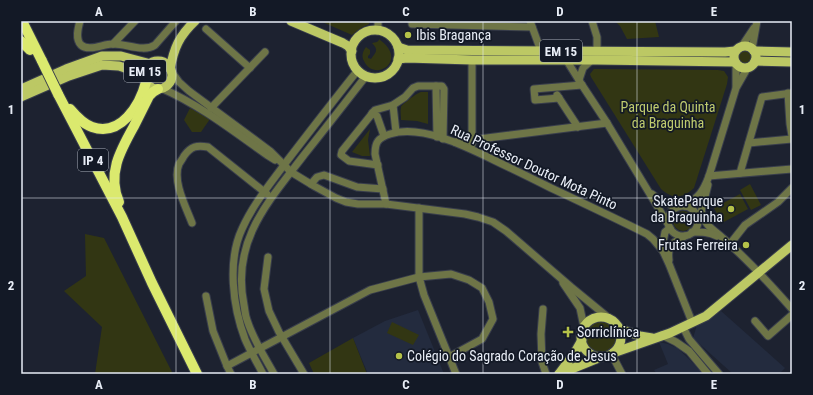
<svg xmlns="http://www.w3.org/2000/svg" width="813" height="395" font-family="'Roboto Condensed',sans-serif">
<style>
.built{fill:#232b3e}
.green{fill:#323613}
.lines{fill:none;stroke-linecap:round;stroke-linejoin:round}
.minor-casing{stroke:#393e4c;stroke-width:9}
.major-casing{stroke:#393e4c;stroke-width:11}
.highway-casing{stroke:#393e4c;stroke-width:12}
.minor{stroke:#6e7547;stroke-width:7}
.major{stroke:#bcc864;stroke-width:9}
.highway{stroke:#dbe96e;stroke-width:10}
.highway-bridge-casing{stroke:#393e4c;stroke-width:12;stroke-linecap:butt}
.highway-bridge{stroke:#dbe96e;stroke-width:10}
.grid{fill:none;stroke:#e8edf6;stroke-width:1;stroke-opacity:0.55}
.poi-dot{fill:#b5c249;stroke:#131926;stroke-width:1.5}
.labels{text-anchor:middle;stroke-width:3.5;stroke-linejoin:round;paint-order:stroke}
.shield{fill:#131926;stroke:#a8adb8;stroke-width:1}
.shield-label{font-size:13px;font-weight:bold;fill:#e8edf6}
.poi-label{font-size:14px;fill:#e8edf6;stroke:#131926;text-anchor:start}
.park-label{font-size:14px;fill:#bfcb6e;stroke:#131926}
.street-label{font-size:14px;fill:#e8edf6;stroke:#131926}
.neatline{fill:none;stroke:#e8edf6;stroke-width:1.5}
.grid-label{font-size:13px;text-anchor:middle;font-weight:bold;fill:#e8edf6}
</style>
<rect width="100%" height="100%" fill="#1d2230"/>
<g class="built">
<path d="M418 310 444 374H368L353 338 385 321Z"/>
<path d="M721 311 785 368 779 374H733L693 338 697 325Z"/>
<path d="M659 342 668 344 677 348 690 360 703 374H657L654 370 668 364Z"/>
</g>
<g class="green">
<path d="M320 21H370L369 24 361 28 352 35Z"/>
<path d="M615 21H655L659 37 627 39 620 26Z"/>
<path d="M380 39V40C409 61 374 83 364 61 361 56 363 51 366 47L370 50V54L368 56V58L371 59C376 52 379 50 372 43L377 42Z"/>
<circle cx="745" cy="57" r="7"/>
<circle cx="158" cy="76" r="10"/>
<path d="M594 69 718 70 724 71 728 77 727 84 694 188C683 198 673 200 661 189L591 77 590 74Z"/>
<path d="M421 92H428V124L417 121 401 120C401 116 400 111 401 107 402 104 417 93 421 92Z"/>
<path d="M190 108 210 119 201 132H192L184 120Z"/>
<path d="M370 129 368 140 370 156H362L352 152Z"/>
<path d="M750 184 761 205 751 210 740 190Z"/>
<path d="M740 194 748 209 722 223 714 208Z"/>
<circle cx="683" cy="221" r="10"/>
<path d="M85 234 104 238 173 374H95L102 327 64 291 86 276Z"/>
<path d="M392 322 419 335 413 345 387 333Z"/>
<circle cx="601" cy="338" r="16"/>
<path d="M353 338 367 374H314L309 363Z"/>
</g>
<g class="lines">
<defs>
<g id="minor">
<path d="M80 21C78 28 75 39 81 45 89 52 103 44 112 44 125 43 143 53 155 45L176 21"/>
<path d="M378 21V31"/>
<path d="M412 21V24L532 27"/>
<path d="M530 21 541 51"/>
<path d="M592 21 597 37V51"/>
<path d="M206 29 250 68"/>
<path d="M113 44 135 21"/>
<path d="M742 46 754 28"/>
<path d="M752 49 757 21"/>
<path d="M567 57V61L582 85 607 123 668 224"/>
<path d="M472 60V144"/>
<path d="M171 71 179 82 189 91 270 151 291 172 314 186 336 198 346 202 358 204H386L465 214 478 217 493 222 506 231 571 287 610 319"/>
<path d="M579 80 583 68 592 60"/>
<path d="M736 86V64"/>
<path d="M161 88C200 105 233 131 267 155L275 160"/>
<path d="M788 93 790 124 792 136"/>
<path d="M557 95 578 127"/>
<path d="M559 98 535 100 534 89 582 85"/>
<path d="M393 105 396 132"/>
<path d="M211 108 265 52"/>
<path d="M372 113 377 116 384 136"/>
<path d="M437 137 436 86H442L444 89 443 139"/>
<path d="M455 142 607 123"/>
<path d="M749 143 792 139"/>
<path d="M378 165 349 161 341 155 342 151 375 110 393 105 405 97 413 88 418 86H436"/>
<path d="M740 173 762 97 792 93"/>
<path d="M709 176 792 169"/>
<path d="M311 184 317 177 324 175 357 187 383 189"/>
<path d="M652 194 662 202 678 207"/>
<path d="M386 204 375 154C375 142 378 138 390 134 423 123 473 150 502 164 519 172 535 180 551 188 583 203 615 218 647 234L653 239 663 251"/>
<path d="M685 206C699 197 703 192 709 176L736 88 748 67"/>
<circle cx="683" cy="221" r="15"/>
<path d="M419 208V277L424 295 456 374"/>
<path d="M702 213C703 225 717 232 725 240 749 261 771 285 792 309"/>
<path d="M700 216 708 185"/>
<path d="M192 223C186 207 172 181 179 164 181 161 183 158 184 156 191 146 197 145 208 147L267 194"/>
<path d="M670 228 665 232 663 243V251L669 264 692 322"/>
<path d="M692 232C702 232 709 232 717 236"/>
<path d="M730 244 745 225 778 202 792 188"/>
<path d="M268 257 264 289 269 311 279 332 304 374"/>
<path d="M669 260C667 244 673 243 685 236"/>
<path d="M563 283 580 308 584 327"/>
<path d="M206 296 213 331 227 366 231 374"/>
<path d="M543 309 541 334 542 362 546 374"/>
<path d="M755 321 768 336 792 315"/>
<path d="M683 327 689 339 719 374"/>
<path d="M662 335 676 342 689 351 708 374"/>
<path d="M612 355 622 374"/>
<path d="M227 366 370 290 419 277 451 274 469 280 482 288 489 302 493 319 482 339 449 357"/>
<path d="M263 374C257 362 250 351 245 339 233 307 227 261 242 229 253 204 271 183 287 161 310 131 334 100 358 70"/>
<path d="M274 374C264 356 253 339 247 320 245 315 245 310 244 305 231 241 268 202 304 155 325 129 345 103 366 76"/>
</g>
<g id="major">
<path d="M291 21 343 43 348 46 352 51"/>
<circle cx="375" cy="54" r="24"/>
<circle cx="745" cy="57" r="11"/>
<path d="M398 47 407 50 725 52 735 51"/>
<path d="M754 51 792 52"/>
<path d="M398 59 407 58 472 60H597L735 62"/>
<path d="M755 61 792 62"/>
<circle cx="158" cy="75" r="14"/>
<path d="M170 69C174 48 179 36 195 21"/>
<path d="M21 89 66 69 102 56H121L151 64"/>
<path d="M21 97 69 76 102 65 119 66 137 72 144 77"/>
<circle cx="601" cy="337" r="20"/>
<path d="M620 329 640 336 652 338"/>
<path d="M613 353 670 333 706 316 792 245"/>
<path d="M559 374 601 357"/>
<path d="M559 374 574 354 582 340"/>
</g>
<g id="highway">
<path d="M22 21 42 61"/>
<path d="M21 41 30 50"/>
<path d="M58 94 122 217 152 283 197 374"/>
<path d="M70 109C76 116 83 124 92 127 121 137 140 105 146 82"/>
<path d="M119 202C107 174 120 151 134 126 139 116 144 106 149 96L153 92 158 89"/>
</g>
</defs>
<use href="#minor" class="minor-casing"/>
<use href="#major" class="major-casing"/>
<use href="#highway" class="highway-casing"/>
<use href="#minor" class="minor"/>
<use href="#major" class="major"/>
<use href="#highway" class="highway"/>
<defs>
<path id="highway-bridge" d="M42 61 58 94"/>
</defs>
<use href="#highway-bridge" class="highway-bridge-casing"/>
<use href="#highway-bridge" class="highway-bridge"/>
</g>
<path class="grid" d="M176 21V374M330 21V374M483 21V374M637 21V374M21 198H792"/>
<g class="poi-dot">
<circle cx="408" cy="35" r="4"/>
<circle cx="731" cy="209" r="4"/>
<circle cx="746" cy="245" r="4"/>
<path d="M566 326h4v4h4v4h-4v4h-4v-4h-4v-4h4z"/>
<circle cx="399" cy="356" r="4"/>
</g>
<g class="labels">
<g class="shield">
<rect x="540" y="40" width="42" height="22" rx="3"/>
<rect x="124" y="60" width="42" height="22" rx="3"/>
<rect x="78" y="149" width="30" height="22" rx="3"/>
</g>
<g class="shield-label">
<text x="561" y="56">EM 15</text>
<text x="145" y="76">EM 15</text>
<text x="93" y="165">IP 4</text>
</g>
<g class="poi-label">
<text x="416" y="40">Ibis Bragança</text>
<text x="723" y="206" text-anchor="end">SkateParque<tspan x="723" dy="16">da Braguinha</tspan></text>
<text x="738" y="250" text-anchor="end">Frutas Ferreira</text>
<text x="577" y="337">Sorriclínica</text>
<text x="407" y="361">Colégio do Sagrado Coração de Jesus</text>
</g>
<g class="park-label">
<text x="668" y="112">Parque da Quinta<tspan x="668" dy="16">da Braguinha</tspan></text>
</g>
<g class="street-label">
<text transform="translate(534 167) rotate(25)" y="5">Rua Professor Doutor Mota Pinto</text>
</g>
</g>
<rect width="813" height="395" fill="none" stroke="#131926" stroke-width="44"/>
<rect x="22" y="22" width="769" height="351" class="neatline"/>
<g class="grid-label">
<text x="99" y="16">A</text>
<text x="253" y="16">B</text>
<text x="406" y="16">C</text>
<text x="560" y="16">D</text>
<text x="714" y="16">E</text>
<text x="11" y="114">1</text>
<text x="802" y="114">1</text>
<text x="11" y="290">2</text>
<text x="802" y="290">2</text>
<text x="99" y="389">A</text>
<text x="253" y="389">B</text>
<text x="406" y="389">C</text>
<text x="560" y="389">D</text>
<text x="714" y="389">E</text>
</g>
</svg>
